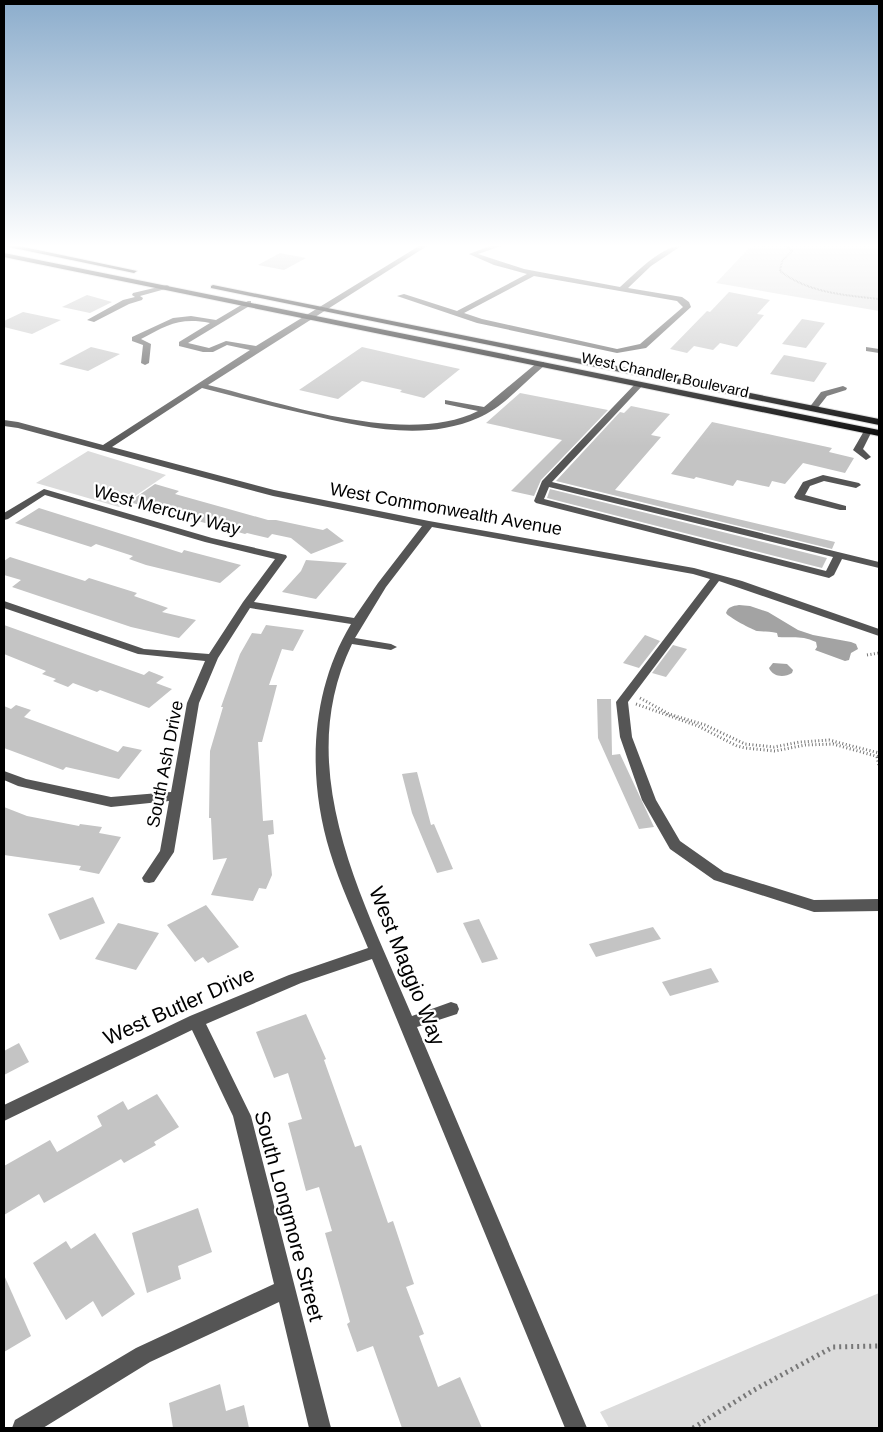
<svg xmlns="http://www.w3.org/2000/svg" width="883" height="1432" font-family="Arial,sans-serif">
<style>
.green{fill:#dcdcdc}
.water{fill:#a3a3a3}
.building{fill:#c4c4c4}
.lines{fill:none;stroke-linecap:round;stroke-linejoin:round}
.major-casing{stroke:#dbdbdb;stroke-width:2}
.path-far2{stroke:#777;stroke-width:2;stroke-dasharray:0.5 1;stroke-linecap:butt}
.path-far1{stroke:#777;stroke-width:3;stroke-dasharray:1 2.5;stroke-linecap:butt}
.path{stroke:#777;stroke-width:5;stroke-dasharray:2 4;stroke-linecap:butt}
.minor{fill:#555;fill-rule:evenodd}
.major{fill:#000;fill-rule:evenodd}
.labels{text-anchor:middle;stroke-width:4.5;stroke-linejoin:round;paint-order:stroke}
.far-street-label{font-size:15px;fill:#000;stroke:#fff}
.street-label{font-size:18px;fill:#000;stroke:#fff}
.near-street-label{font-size:21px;fill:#000;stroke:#fff}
</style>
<rect width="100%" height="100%" fill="#fff"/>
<g class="green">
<path d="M751 246H879V311L716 283Z"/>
<path d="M88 451 166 475 119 507 36 483Z"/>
<path d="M879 1293V1428H609L600 1412Z"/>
</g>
<g class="water">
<path d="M739 605 750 606 768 612 798 630 813 635 851 642 856 644 858 649 851 653 849 660 845 661 815 650 817 647 816 642C802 635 792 638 778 637L777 633C770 631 764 632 757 631 753 630 728 617 726 613 728 607 732 606 739 605Z"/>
<path d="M773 663 787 664 793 670 792 673C784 678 773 677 769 668Z"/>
</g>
<g class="building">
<path d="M280 253 306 258 284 270 258 265Z"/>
<path d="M729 292 770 300 757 314 764 315 737 347 720 343 713 350 694 346 687 353 670 349 707 311 710 312Z"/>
<path d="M87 295 112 302 90 313 62 307Z"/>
<path d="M23 312 61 320 32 334 4 327V321Z"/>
<path d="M802 319 825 323 806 348 782 344Z"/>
<path d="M91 347 120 354 88 371 59 364Z"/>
<path d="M362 347 419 360 460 369 424 398 400 392 402 390 362 381 338 399 299 390Z"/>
<path d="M784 355 827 363 814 382 770 374Z"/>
<path d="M520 393 608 410 541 480 534 496 511 491 562 440 486 423Z"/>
<path d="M631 406 670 414 651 435 661 437 615 490 835 542 832 549 556 481 620 412 624 413Z"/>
<path d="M712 422 832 448 829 452 854 458 845 473 803 463 785 484 772 481 769 487 737 480 733 486 696 477 694 479 671 474Z"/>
<path d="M155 484 179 491 175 494 268 520H276L323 530 327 528 344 541 311 554 291 538 272 534 268 538 247 533 245 534 129 502Z"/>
<path d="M550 489 827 558 822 568 547 498Z"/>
<path d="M39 508 182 553 184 550 241 565 220 583 146 565 129 559 133 556 96 544 91 547 15 523Z"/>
<path d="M10 557 85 581 89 578 137 593 134 596 168 608 162 612 196 620 179 638 131 627 12 587 21 580 4 575V561Z"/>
<path d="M306 560 347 563 316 599 282 592 301 571Z"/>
<path d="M4 625 144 675 149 671 164 677 156 683 172 689 149 708 100 690 97 692 73 683 68 687 53 681 56 679 42 674 46 671 4 654Z"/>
<path d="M266 625 304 630 293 651 282 649 269 685H277L262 742H258L263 821 273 820 274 834 268 835 272 875 266 889 259 888 253 901 211 895 227 858 213 860 211 818H209L210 751 223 707H221L240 654 252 633 261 634Z"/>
<path d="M645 635 660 641 639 668 623 663Z"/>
<path d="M673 645 687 649 666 677 652 673Z"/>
<path d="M597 699H611L612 755 620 754 654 827 639 829 598 738Z"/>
<path d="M16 705 31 710 24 717 118 752 123 746 142 750 119 779 66 767 63 770 4 748V706L11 709Z"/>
<path d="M417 772 431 825 434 824 453 869 437 873 412 813 402 774Z"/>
<path d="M4 807 27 816 79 826 80 824 102 827 99 833 121 837 99 874 79 870 81 866 4 855Z"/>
<path d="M93 897 105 923 60 940 48 914Z"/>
<path d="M206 905 239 947 208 963 203 957 195 962 167 925Z"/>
<path d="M479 919 498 959 482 963 463 923Z"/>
<path d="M118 923 159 933 136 970 95 959Z"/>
<path d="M653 927 661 939 596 957 589 944Z"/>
<path d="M711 968 719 982 670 996 662 982Z"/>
<path d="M306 1014 326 1059 324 1060 355 1147 361 1145 388 1223 393 1221 414 1284 406 1287 424 1334 419 1336 438 1387 460 1377 482 1428H402L373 1346 357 1352 347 1324 350 1322 325 1233 332 1231 319 1187 306 1191 288 1123 302 1119 288 1073 274 1078 256 1032Z"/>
<path d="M19 1043 29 1062 4 1075V1051Z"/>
<path d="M157 1094 179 1127 154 1142 156 1145 124 1163 121 1159 44 1203 39 1194 4 1215V1166L50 1140 57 1152 102 1126 97 1116 123 1101 128 1110Z"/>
<path d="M198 1208 212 1252 178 1266 181 1279 147 1293 132 1233Z"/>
<path d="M95 1233 135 1294 102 1317 93 1301 66 1320 33 1263 66 1241 71 1249Z"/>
<path d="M4 1275 31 1336 4 1352Z"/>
<path d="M220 1384 226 1411 244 1405 249 1428H173L169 1403Z"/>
</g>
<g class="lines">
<defs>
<g id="major">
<path d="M4 246H19L137 271 134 273Z"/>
<path d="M4 253 879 430V436L4 257Z"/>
<path d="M213 285 879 419V425L211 288V286Z"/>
</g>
</defs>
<use href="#major" class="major-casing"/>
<path class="path-far2" d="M786 246 792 251 782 261 780 271C809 293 844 295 879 299"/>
<g class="path-far1">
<path d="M867 655 879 653"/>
<path d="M640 698 669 714 705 725 745 744 774 747 800 742 829 740 879 753"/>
<path d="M636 704 698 726 737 746 745 748 775 751 805 745 833 744 879 757"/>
<path d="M877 757 879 766"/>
</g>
<path class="path" d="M693 1428 754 1390 833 1347 879 1346"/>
<g class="minor">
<path d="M419 246H427L208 385C282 403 407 447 478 411L445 404V400L484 407 538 362H544V366C523 383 504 407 478 418 423 442 362 427 306 414 271 406 237 397 202 388L112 447 274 490 429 521 694 568 742 581 879 629V636L719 581 628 702 632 737 656 800 680 841 724 872 814 900 879 899V911L814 912 714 880 670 849 642 800 620 737 616 702 710 579 693 574 432 527 386 587 355 638 391 644 397 647 391 650 352 644C291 770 363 899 412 1016L451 1002 457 1004 459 1009 457 1014 417 1027 587 1428H565L372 959 301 983 206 1024 251 1116 331 1428H309L279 1302 150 1362 43 1428H12L15 1420 136 1348 274 1284 233 1116 192 1030 4 1121V1105L190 1016 289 975 368 948C355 916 340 885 330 852 307 777 310 692 351 624L250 608 218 658 199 703 174 852 154 882 149 883 144 882 142 878 160 851 169 801 111 807 18 786 4 780V771L26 779 111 797 171 792 187 703 205 661 138 654 4 608V601L144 649 209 654 243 602 275 559 205 542 45 495 8 519 4 520V513L44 489 212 538 286 555 287 557 254 602 354 618 378 583 422 526 273 496 18 428 4 426V420L18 422 103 445 250 350 227 345 213 352H203L179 346V342L210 323C180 317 167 325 141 339L151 344 149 363 145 365 141 363 143 345 132 341V337L173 318 191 316 216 320 248 301H251V305L188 343 209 348 226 341 256 346Z"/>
<path d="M490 246H501L478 254 524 269 620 287C635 274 661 246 681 246L651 266 628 288 682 297 689 302 691 307 646 348 617 353 477 323 397 296 404 294 457 311 527 274 494 265 469 254ZM534 276 677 301 683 307 640 344 617 349 482 319 464 313Z"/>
<path d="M167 285 169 286V288L140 296 143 298 142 300 129 304 94 322 87 320 123 300 135 297 132 295 133 293Z"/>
<path d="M866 347 879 349V353L866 351Z"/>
<path d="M637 382 644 384 552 482 879 562V568L842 559 834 575 829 578 536 503 534 501 542 481ZM549 487 833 557 826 571 544 499Z"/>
<path d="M843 386 847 388 846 390 827 396 816 410H810L809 408 821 392Z"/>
<path d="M868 428 872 431 863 449 871 457 866 460 853 450 864 431Z"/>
<path d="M823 475 859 483 861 485 856 488 824 481 810 486 805 495 846 506V510H840L796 499 794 497 803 482Z"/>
</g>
<use href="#major" class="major"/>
</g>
<linearGradient id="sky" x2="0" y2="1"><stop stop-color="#8cadcc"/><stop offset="0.55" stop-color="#fff"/><stop offset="1" stop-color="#fff" stop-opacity="0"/></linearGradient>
<rect width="883" height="447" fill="url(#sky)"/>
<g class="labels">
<g class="far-street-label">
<text transform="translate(665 375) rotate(12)" y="5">West Chandler Boulevard</text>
</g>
<g class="street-label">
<text transform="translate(446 509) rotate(10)" y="6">West Commonwealth Avenue</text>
<text transform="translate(167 510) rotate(15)" y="6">West Mercury Way</text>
<text transform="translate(165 764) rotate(-79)" y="6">South Ash Drive</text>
</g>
<g class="near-street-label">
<text transform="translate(407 966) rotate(68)" y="7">West Maggio Way</text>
<text transform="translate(179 1006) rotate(-24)" y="7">West Butler Drive</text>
<text transform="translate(289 1216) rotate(75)" y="7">South Longmore Street</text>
</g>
</g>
<rect width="883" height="1432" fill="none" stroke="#000000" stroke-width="10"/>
</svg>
